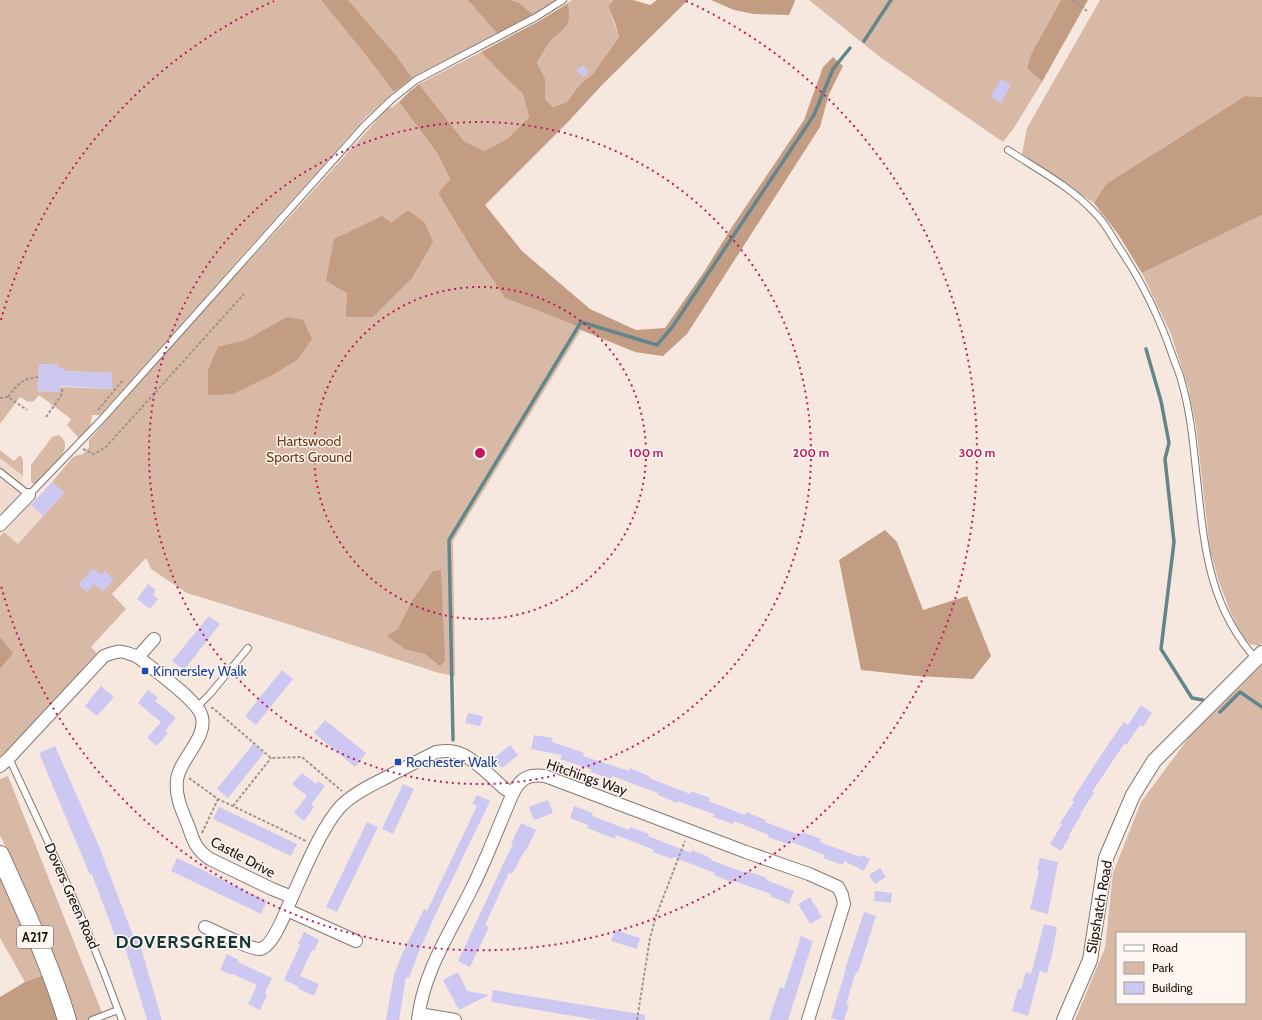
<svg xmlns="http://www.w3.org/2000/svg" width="1262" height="1020" font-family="Cabin,sans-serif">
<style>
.built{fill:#efdacd}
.green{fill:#d7b9a5;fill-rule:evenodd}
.forest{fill:#c29d84}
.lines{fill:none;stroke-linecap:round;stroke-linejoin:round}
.stream{stroke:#63868c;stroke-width:3.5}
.building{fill:#cdc8f1}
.service-casing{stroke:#84776f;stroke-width:8}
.minor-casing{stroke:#84776f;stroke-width:14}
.tertiary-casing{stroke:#84776f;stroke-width:16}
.primary-casing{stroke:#84776f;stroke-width:20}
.path{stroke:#9f958e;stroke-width:2;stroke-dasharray:3 2;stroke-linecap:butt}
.service{stroke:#fff;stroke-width:6}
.minor{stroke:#fff;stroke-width:12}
.tertiary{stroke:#fff;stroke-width:14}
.primary{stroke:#fff;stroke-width:18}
.ring{fill:none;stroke:#c2185b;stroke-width:2;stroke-dasharray:2 4}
.transit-dot{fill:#1a4fb4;stroke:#fff6f1;stroke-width:1.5}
.labels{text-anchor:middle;stroke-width:3;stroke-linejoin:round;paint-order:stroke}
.shield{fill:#fff6f1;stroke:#5e5854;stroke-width:1}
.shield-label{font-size:13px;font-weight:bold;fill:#191411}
.park-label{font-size:14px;fill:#6e3c15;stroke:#fff6f1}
.transit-label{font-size:14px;fill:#164399;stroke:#fff6f1;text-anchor:start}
.street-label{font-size:14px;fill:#191411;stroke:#fff6f1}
.district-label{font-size:18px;font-weight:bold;letter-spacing:1px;fill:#133638;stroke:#fff6f1}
.centre{fill:#c2185b;stroke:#fff6f1;stroke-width:2}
.ring-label{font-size:12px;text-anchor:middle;font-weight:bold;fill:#c2185b;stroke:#fff6f1;stroke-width:3;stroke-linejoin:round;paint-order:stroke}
</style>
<rect width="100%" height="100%" fill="#f6e8df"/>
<g class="built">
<path d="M0 458 23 476 22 494 0 517Z"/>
<path d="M52 482 64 493 18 544 4 532Z"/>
</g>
<g class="green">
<path d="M0 0H321L364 53 394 92 365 118 100 415H92C91 427 88 430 79 438L67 425 71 419 39 395 34 401 28 402 20 397 0 424ZM39 364 59 365V368H65V371L112 373V389L60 387V392L38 391Z"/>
<path d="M348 0H556C510 30 460 52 412 78L396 55Z"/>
<path d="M572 0H614L608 6 619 37 592 75 580 84 567 102 553 107 545 99V78L537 63C541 56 545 48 550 42 566 26 572 28 568 3Z"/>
<path d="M809 0H1061L1031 54 1027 68 1042 82 1014 128 1003 142 880 57Z"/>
<path d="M1100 0H1262V97L1245 96 1106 184 1094 203 1022 154 1027 128Z"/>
<path d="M481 52 506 78 523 94 529 117 507 139 484 151 464 141 419 84Z"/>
<path d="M399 102 437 153 450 179 438 193 473 251 505 298 572 324 581 330 453 541 455 676 439 673 291 625 187 593 151 569 146 558 112 594 126 609 91 647 97 653 0 758V669L12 653 0 637V536L4 532 18 544 64 493 52 482 73 457 78 455 83 454 89 447V440L221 291 283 224 388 108 393 107Z"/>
<path d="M1262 215V643L1259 646 1250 644 1241 634 1230 611 1218 579 1210 550 1196 426 1188 387 1171 334 1142 273Z"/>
<path d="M58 435C59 435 63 438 63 439 73 452 45 475 37 484H33L31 481V465L52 437Z"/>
<path d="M0 450 14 461 20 455 23 460V476L0 458Z"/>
<path d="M1262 664V1020H1075L1105 948 1113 873 1141 802 1190 736ZM1117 933H1245V1003H1117Z"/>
<path d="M8 776 105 1020H72L40 925 0 835V779Z"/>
<path d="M0 869 44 975 25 982 0 938Z"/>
</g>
<g class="forest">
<path d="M321 0H348L396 55 412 78 394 92 364 53Z"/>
<path d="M468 0H510L519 3 533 15 498 34Z"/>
<path d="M614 0H633L650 5 657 0H688L602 85 567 123 485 205 522 251 590 309 636 330 665 328 704 272 732 227 804 120 823 67 833 57 843 66 829 94 820 127 687 334 663 356 635 352 581 330 572 324 505 298 473 251 438 193 450 179 437 153 399 102 409 92 419 84 464 141 484 151 507 139 529 117 523 94 506 78 481 52 541 20 568 3C572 28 566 26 550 42 545 48 541 56 537 63L545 78V99L553 107 567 102 580 84 592 75 619 37 615 23 608 6Z"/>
<path d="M711 0H794L795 1 789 15 754 14 734 10Z"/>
<path d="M1061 0H1088L1042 82 1027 68 1031 54Z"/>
<path d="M1245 96 1262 97V215L1142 273 1118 234 1094 203 1106 184Z"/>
<path d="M408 210 425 223 433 242 412 278 373 317H346L347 293 326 281 334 239 382 216 391 223Z"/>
<path d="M287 317 303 320 312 339 297 360 272 375 233 394 208 395V370L218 347 246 340Z"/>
<path d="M885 530 897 542 923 610 967 596 991 656 973 679 917 676 861 670 839 560Z"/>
<path d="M441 570 445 661 440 666 425 654 405 649 387 636 398 629 412 601 433 571Z"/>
<path d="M0 637 13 653 0 669Z"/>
<path d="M44 975 60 1020H0V997L25 982Z"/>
</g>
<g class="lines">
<g class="stream">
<path d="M864 41 891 0"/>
<path d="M1146 349 1161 401 1169 443 1165 459 1174 542 1161 649 1192 698 1203 700"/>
<path d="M1220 712 1240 692 1262 707"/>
<path d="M453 740 449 540 581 322 657 345 673 326 814 115 833 69 850 48"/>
</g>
</g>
<g class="building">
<path d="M583 65 589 72 583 77 576 70Z"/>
<path d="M1001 79 1011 85 1001 103 990 97Z"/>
<path d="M39 364 59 365V368H65V371L112 373V389L60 386V392L37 391Z"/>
<path d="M52 482 64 493 43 516 31 505Z"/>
<path d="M93 568 101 575 105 571 114 579 103 592 94 584 87 592 78 585Z"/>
<path d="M148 584 156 590 153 595 158 599 150 609 137 599Z"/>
<path d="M209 616 220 624 184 670 172 661Z"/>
<path d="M282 670 293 679 256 725 245 716Z"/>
<path d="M101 686 114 697 97 716 85 706Z"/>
<path d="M148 690 158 698 155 701 176 718 165 731 168 733 157 746 147 738 161 722 138 703Z"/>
<path d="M1141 705 1152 713 1143 727 1140 725 1126 745 1124 744 1092 792 1094 793 1080 814 1081 815 1069 835 1070 836 1061 851 1050 844 1062 824 1060 823 1074 802 1072 800 1109 743 1124 722 1128 725Z"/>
<path d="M468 713 483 716 480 726 465 723Z"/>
<path d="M325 720 366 753 355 767 314 733Z"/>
<path d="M534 735 553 738 552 742 584 753 583 756 629 771 630 768 649 776V778L690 794 691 791 710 798 709 801 745 815 746 812 766 820 765 822 800 835 802 832 821 839 820 842 860 857 862 855 870 859 864 871 844 861 843 865 823 858 825 855 789 841 788 844 768 837 769 835 734 821 733 824 713 817 714 814 677 801V803L658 795V793L612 776 611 779 591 772 592 770 560 759 562 755 531 749Z"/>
<path d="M253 744 264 753 228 798 217 789Z"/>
<path d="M510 745 518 755 502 768 494 758Z"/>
<path d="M55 746 98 844 134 938 138 937 162 1020H147L122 937 116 939 92 874 90 875 39 753Z"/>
<path d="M302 773 316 784 318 781 325 786 311 805 314 807 304 821 294 813 307 796 292 784Z"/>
<path d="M403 784 414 789 393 834 382 829Z"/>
<path d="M477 795 490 801 435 915 418 954 409 978 406 977 399 1020H386L394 975 403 952 424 909 427 911 477 806 472 804Z"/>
<path d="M548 800 553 813 534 820 529 807Z"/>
<path d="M574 806 593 813 592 816 629 830 630 827 649 834 648 836 691 853 692 850 711 858V860L746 873 747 871 767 878 766 880 794 891 789 904 770 896 771 894 734 881 733 883 714 875 715 873 673 857 672 859 653 852 654 850 616 835 615 839 587 828 588 825 570 818Z"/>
<path d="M219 807 297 844 291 856 213 819Z"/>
<path d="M367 822 378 827 337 912 326 907Z"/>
<path d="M521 823 536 830 526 851 525 850 512 874 509 873 485 925 489 927 470 967 458 961 501 869V868L513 844H511Z"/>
<path d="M177 858 267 901 261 914 171 871Z"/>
<path d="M1040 858 1058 862 1048 914 1030 909 1039 871 1037 870Z"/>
<path d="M880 868 886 877 875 884 869 875Z"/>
<path d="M875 891 892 893 891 903 874 901Z"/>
<path d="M810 897 822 917 810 924 798 904Z"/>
<path d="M864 912 876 916 858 973 856 972 846 1004 849 1005 844 1020H838L831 1018 846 969H845Z"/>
<path d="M1044 924 1057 927 1052 955 1047 973 1040 971 1028 1016 1012 1011 1018 989H1021L1026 972 1031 974Z"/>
<path d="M615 930 640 938 637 949 611 941Z"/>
<path d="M304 932 319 940 314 951 312 950 300 976 319 984 314 996 299 989V987L284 980 300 945 298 944Z"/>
<path d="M801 936 813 941 788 1020H769L780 987 784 988Z"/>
<path d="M227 954 239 960 238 962 272 978 265 993 267 995 260 1010 248 1004 257 985 232 974 231 975 220 970Z"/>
<path d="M458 972 467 991 489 995 459 1010 443 980Z"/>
<path d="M493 990 645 1015V1020H597L491 1002Z"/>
</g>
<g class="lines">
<defs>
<g id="service">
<path d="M1008 150C1037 169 1071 187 1094 212 1105 222 1112 237 1120 249 1143 283 1160 319 1173 357 1176 366 1180 374 1182 383 1190 411 1193 441 1196 470 1204 540 1206 603 1256 659"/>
<path d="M0 472 29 495 103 418 220 287 364 126 391 100 416 80 536 17 563 0"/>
<path d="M197 707 210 694 248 648"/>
<path d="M9 758C48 841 87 924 118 1010L92 1020"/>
<path d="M118 1010 122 1020"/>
</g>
<g id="minor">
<path d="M0 525 29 495"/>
<path d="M138 657 154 639"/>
<path d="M0 766 9 758 104 656C120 650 121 650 138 657 153 669 194 698 201 714 210 736 179 759 177 780 175 796 182 811 188 825 193 840 196 850 210 859L272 889 292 897C305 869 321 828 341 806 354 793 372 785 387 777 404 768 420 760 436 752 443 751 448 750 455 752 471 755 492 778 505 789L513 793"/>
<path d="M287 910 356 941"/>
<path d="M205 927C215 931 252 950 260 949 273 947 287 909 292 897"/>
<path d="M419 1014 455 1020"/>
<path d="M418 1020C423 972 451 931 472 888 487 858 499 825 513 793 521 778 528 774 545 776L746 852 809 874 838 887 842 895 844 904 808 1020"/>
</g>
<path id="tertiary" d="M1064 1020 1090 960 1106 858 1133 795 1154 761 1262 653"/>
<path id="primary" d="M0 855C24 909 50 963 67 1020"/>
</defs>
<use href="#service" class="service-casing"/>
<use href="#minor" class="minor-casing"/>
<use href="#tertiary" class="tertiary-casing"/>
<use href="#primary" class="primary-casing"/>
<g class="path">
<path d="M1073 0 1087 11"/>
<path d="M8 397C18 384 21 379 38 377"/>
<path d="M0 398 8 397 27 410"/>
<path d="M98 410 123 380"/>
<path d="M46 417 61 396 63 387"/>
<path d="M83 449 94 454 106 447 244 294"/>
<path d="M211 708H213L271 758 302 757 342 791"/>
<path d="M189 778 218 799 306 841"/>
<path d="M233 806 271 758"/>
<path d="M202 833 218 799"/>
<path d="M637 1020 650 938 656 916 685 841"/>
</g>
<use href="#service" class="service"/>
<use href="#minor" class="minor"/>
<use href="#tertiary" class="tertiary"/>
<use href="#primary" class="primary"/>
</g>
<g class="ring">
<circle cx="480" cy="453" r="166"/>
<circle cx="480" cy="453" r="331"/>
<path d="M1 320A497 497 0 0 1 274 1M686 1A497 497 0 1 1 1 586"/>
</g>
<g class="transit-dot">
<rect x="141" y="667" width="8" height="8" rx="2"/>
<rect x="394" y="758" width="8" height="8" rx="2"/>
</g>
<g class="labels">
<rect class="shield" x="17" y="926" width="36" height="22" rx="3"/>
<g class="shield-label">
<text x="35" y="942">A217</text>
</g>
<g class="park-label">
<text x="309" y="446">Hartswood<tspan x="309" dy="16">Sports Ground</tspan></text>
</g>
<g class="transit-label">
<text x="153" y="676">Kinnersley Walk</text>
<text x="406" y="767">Rochester Walk</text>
</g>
<g class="street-label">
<text transform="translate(587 777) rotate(19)" y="5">Hitchings Way</text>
<text transform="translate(243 857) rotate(28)" y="5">Castle Drive</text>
<text transform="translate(72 896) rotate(66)" y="5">Dovers Green Road</text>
<text transform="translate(1099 907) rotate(-80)" y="5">Slipshatch Road</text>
</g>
<g class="district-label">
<text x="184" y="948">DOVERSGREEN</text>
</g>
</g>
<circle cx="480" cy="453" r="6" class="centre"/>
<g class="ring-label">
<text x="646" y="457">100 m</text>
<text x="811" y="457">200 m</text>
<text x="977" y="457">300 m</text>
</g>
<rect x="1116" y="932" width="130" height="72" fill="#fff6f1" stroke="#a39c97"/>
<rect x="1124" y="945" width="20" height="6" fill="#ffffff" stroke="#a39c97"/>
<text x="1152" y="952" font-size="12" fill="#191411">Road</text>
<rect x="1124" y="962" width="20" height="12" fill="#d7b9a5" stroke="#a39c97"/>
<text x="1152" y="972" font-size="12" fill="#191411">Park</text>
<rect x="1124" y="982" width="20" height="12" fill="#cdc8f1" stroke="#a39c97"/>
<text x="1152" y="992" font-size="12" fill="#191411">Building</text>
</svg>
